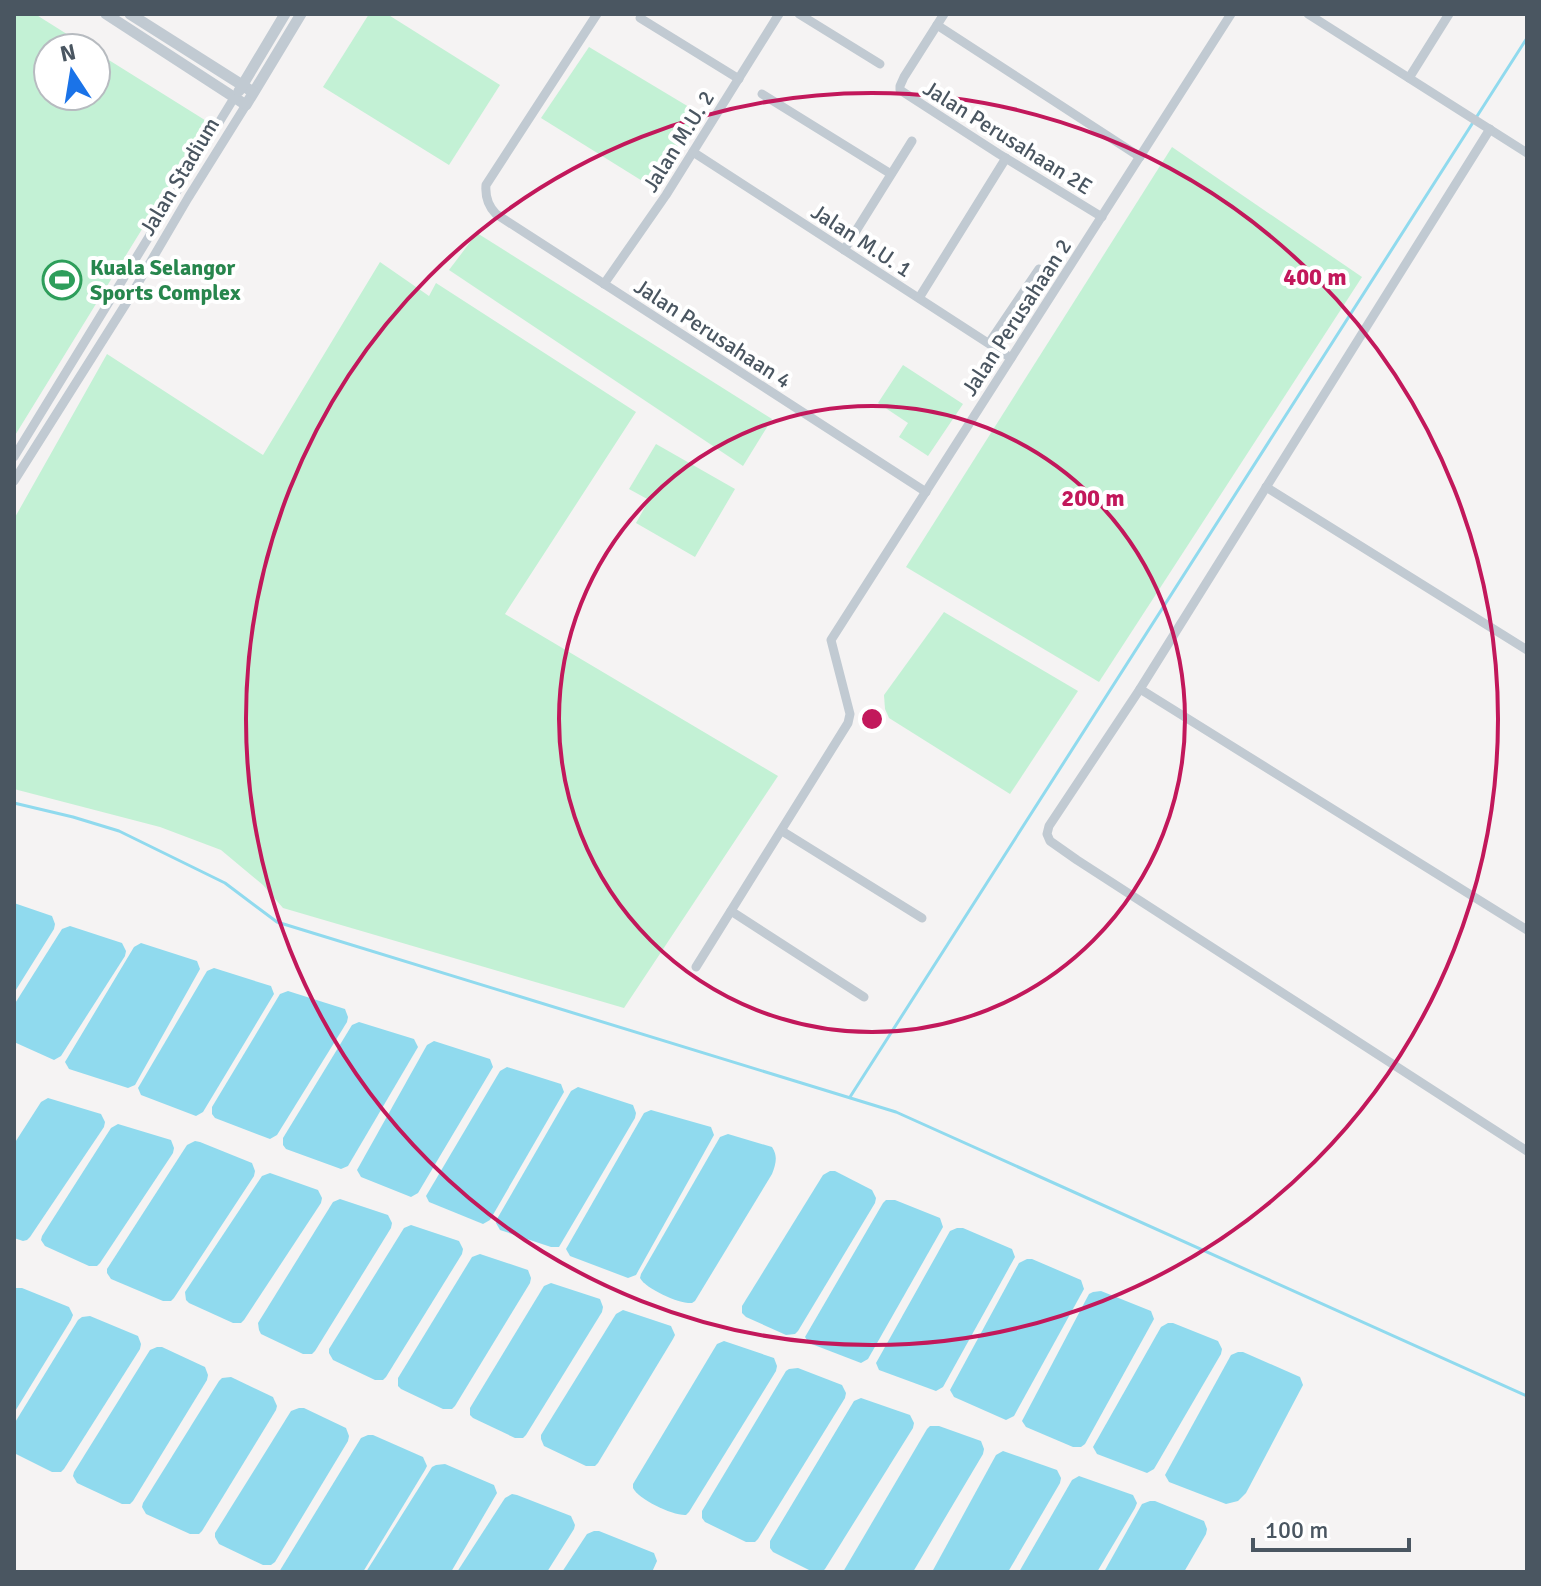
<svg xmlns="http://www.w3.org/2000/svg" width="1541" height="1586" font-family="Signika,sans-serif">
<style>
.green{fill:#c3f1d5}
.water{fill:#90daee}
.lines{fill:none;stroke-linecap:round;stroke-linejoin:round}
.stream{stroke:#90daee;stroke-width:3}
.minor{stroke:#c1cad2;stroke-width:9}
.tertiary{stroke:#c1cad2;stroke-width:11}
.ring{fill:none;stroke:#c2185b;stroke-width:4}
.labels{text-anchor:middle;stroke-width:8;stroke-linejoin:round;paint-order:stroke}
.street-label{font-size:22px;fill:#4a5661;stroke:#fff}
.leisure-label{font-size:22px;font-weight:bold;fill:#27864d;stroke:#fff;text-anchor:start}
.centre{fill:#c2185b;stroke:#fff;stroke-width:4}
.ring-label{font-size:24px;text-anchor:middle;font-weight:bold;fill:#c2185b;stroke:#fff;stroke-width:8;stroke-linejoin:round;paint-order:stroke}
</style>
<rect width="100%" height="100%" fill="#f5f3f3"/>
<g class="green">
<path d="M14 14H35L89 48H48V96H96V52L208 122 14 437Z"/>
<path d="M369 14H387L500 85 449 165 323 87Z"/>
<path d="M589 47 699 113 652 187 541 118Z"/>
<path d="M1172 147 1362 277 1099 682 906 567Z"/>
<path d="M477 233 772 419 743 466 449 270Z"/>
<path d="M380 262 429 296 436 283 636 412 505 614 778 776 624 1008 283 908 263 885 221 850 160 827 14 789V519L107 354 263 455Z"/>
<path d="M903 365 963 404 928 456 899 437 908 423 878 403Z"/>
<path d="M656 444 735 489 695 557 636 523 649 500 629 489Z"/>
<path d="M944 612 1078 691 1010 794 889 718 885 709 884 695Z"/>
</g>
<g class="water">
<path d="M14 903 52 916 55 924 54 929 14 993Z"/>
<path d="M70 926 122 943 126 951 125 956 61 1056 54 1060 14 1042V1005L62 929Z"/>
<path d="M141 943 197 961 200 969 135 1085 128 1088 69 1069 65 1062 134 947Z"/>
<path d="M214 968 271 986 274 994 203 1112 196 1116 141 1095 138 1088 207 971Z"/>
<path d="M288 991 345 1009 348 1017 347 1022 277 1135 270 1139 215 1118 212 1114V1107L280 994Z"/>
<path d="M359 1022 414 1039 418 1047 348 1166 341 1169 286 1149 283 1145V1138L352 1025Z"/>
<path d="M434 1041 490 1059 493 1067 418 1193 411 1197 361 1177 357 1170 427 1045Z"/>
<path d="M507 1067 561 1084 564 1092 490 1220 483 1224 429 1202 426 1196 500 1071Z"/>
<path d="M578 1087 633 1105 636 1113 635 1118 559 1247H551L500 1230 496 1223 497 1219 571 1091Z"/>
<path d="M48 1098 101 1114 105 1122 104 1127 30 1237 27 1240 23 1241 14 1238V1144L41 1102Z"/>
<path d="M651 1110 711 1127 714 1135 636 1275 628 1278 570 1256 566 1249 644 1113Z"/>
<path d="M118 1124 171 1140 174 1148 173 1153 100 1263 97 1266H89L45 1246 41 1240 42 1236 111 1128Z"/>
<path d="M728 1134 772 1147C778 1156 776 1164 772 1174L695 1301 692 1303C679 1304 646 1289 640 1278L641 1274 720 1137Z"/>
<path d="M195 1141 200 1142 252 1163 255 1171 254 1176 174 1298 171 1301H163L111 1279 107 1273V1269L187 1145Z"/>
<path d="M830 1171H835L872 1190 876 1198 875 1203 798 1331 795 1334 786 1335 746 1317 742 1313V1306L823 1175Z"/>
<path d="M270 1173 318 1190 322 1198 321 1203 244 1320 241 1323H233L189 1303 186 1300 185 1292 262 1176Z"/>
<path d="M340 1199 388 1215 392 1223 391 1228 315 1351 312 1354H303L261 1334 259 1330 258 1323 333 1202Z"/>
<path d="M886 1200H895L940 1218 943 1227 868 1359 861 1363 809 1343 805 1337 883 1203Z"/>
<path d="M411 1225 459 1241 463 1249 462 1254 386 1377 383 1380H375L333 1360 329 1353V1349L404 1228Z"/>
<path d="M957 1228H963L1012 1249 1015 1257 943 1387 936 1391 879 1370 876 1363 950 1231Z"/>
<path d="M480 1254 528 1270 531 1278 530 1283 455 1406 452 1409H443L401 1389 398 1386V1378L472 1257Z"/>
<path d="M1027 1259H1032L1081 1280 1084 1289 1014 1416 1006 1420 954 1397 950 1390 1019 1263Z"/>
<path d="M551 1283 600 1299 603 1307 602 1312 526 1435 523 1438H515L473 1418 470 1415V1408L544 1286Z"/>
<path d="M14 1288H22L69 1307 73 1315 71 1320 14 1413Z"/>
<path d="M1101 1291 1151 1311 1154 1319 1085 1444 1081 1447H1073L1026 1427 1022 1421 1089 1294 1093 1292Z"/>
<path d="M623 1310 671 1326 675 1335 673 1339 598 1463 595 1466H586L544 1446 541 1439V1435L616 1314Z"/>
<path d="M90 1316 138 1336 141 1344 140 1349 64 1469 61 1472H52L14 1453V1424L78 1320 82 1317Z"/>
<path d="M1168 1323H1173L1218 1341 1222 1349 1221 1354 1154 1469 1147 1473 1097 1454 1093 1447 1161 1327Z"/>
<path d="M724 1341 774 1358 777 1366 776 1371 689 1512 686 1515C673 1516 638 1499 633 1488V1484L717 1344Z"/>
<path d="M157 1347H162L205 1367 208 1375 207 1380 133 1501 130 1504H122L77 1483 73 1476 74 1472 150 1350Z"/>
<path d="M1238 1352H1243L1300 1377 1303 1385 1246 1493 1238 1501 1226 1504 1169 1482 1165 1475 1231 1355Z"/>
<path d="M798 1368 842 1385 846 1393 845 1398 758 1539 755 1542H746L705 1522 702 1518V1511L786 1371 789 1369Z"/>
<path d="M231 1377 273 1397 277 1406 276 1410 202 1531 199 1534H190L146 1514 142 1507 143 1503 219 1381 222 1378Z"/>
<path d="M861 1398 910 1415 914 1423 913 1428 825 1569 822 1572H813L773 1552 770 1548V1541L854 1401Z"/>
<path d="M299 1408H304L346 1428 349 1436 348 1441 275 1562 271 1565H263L219 1544 215 1537V1533L291 1411Z"/>
<path d="M930 1426H939L981 1441 984 1449 983 1454 913 1572H843L927 1429Z"/>
<path d="M368 1435H373L423 1457 427 1466 425 1470 363 1572H279L361 1438Z"/>
<path d="M1003 1451 1057 1470 1061 1478 1060 1483 1008 1572H932L996 1455Z"/>
<path d="M445 1464 494 1485 497 1493 451 1572H366L432 1467 436 1465Z"/>
<path d="M1079 1476 1133 1495 1137 1503 1135 1508 1097 1572H1019L1072 1480Z"/>
<path d="M512 1494 517 1495 571 1516 575 1525 574 1529 547 1572H457L505 1498Z"/>
<path d="M1150 1501H1155L1204 1521 1207 1529 1206 1534 1184 1572H1104L1142 1504Z"/>
<path d="M594 1531H599L654 1553 657 1561 652 1572H562L587 1534Z"/>
</g>
<g class="lines">
<g class="stream">
<path d="M14 803 73 817 119 831 225 883 277 922 896 1112 1527 1396"/>
<path d="M850 1097 1527 38"/>
</g>
<g class="minor">
<path d="M597 14 486 185C485 197 488 206 496 214L926 492"/>
<path d="M799 14 880 64"/>
<path d="M944 14 904 77 900 86V90L999 154 1102 217"/>
<path d="M1308 14 1527 153"/>
<path d="M640 18 739 79"/>
<path d="M937 25 1140 157"/>
<path d="M1409 78 1449 14"/>
<path d="M762 94 891 174"/>
<path d="M1490 129 1140 689 1049 826 1047 834 1050 841 1077 860 1527 1151"/>
<path d="M693 152 1011 358"/>
<path d="M844 250 912 141"/>
<path d="M604 284 666 195 779 14"/>
<path d="M919 298 1006 158"/>
<path d="M989 343 1039 269"/>
<path d="M14 457 234 98"/>
<path d="M14 481 127 302 188 198 246 105"/>
<path d="M1266 487 1527 650"/>
<path d="M1140 689 1527 930"/>
<path d="M782 831 922 918"/>
<path d="M731 911 864 997"/>
<path d="M696 967 848 723 850 714 831 640 1231 14"/>
</g>
<g class="tertiary">
<path d="M106 14 246 105 301 14"/>
<path d="M130 14 253 92"/>
<path d="M239 91 285 14"/>
</g>
</g>
<g class="ring">
<circle cx="872" cy="719" r="313"/>
<circle cx="872" cy="719" r="626"/>
</g>
<defs>
<symbol id="stadium-ring" viewBox="-11 -11 22 22"><circle r="9.5" fill="#fff" stroke="#2e9e5b" stroke-width="1.5"/><path d="M0-5a6.5 5 0 1 0 0 10a6.5 5 0 1 0 0-10ZM-3.5-1.8h7v3.6h-7Z" fill="#2e9e5b"/></symbol>
</defs>
<g fill-rule="evenodd">
<use href="#stadium-ring" x="40" y="258" width="44" height="44"/>
</g>
<g class="labels">
<g class="street-label">
<text transform="translate(1008 137) rotate(32)" y="8">Jalan Perusahaan 2E</text>
<text transform="translate(678 141) rotate(-58)" y="8">Jalan M.U. 2</text>
<text transform="translate(179 176) rotate(-59)" y="8">Jalan Stadium</text>
<text transform="translate(862 240) rotate(33)" y="8">Jalan M.U. 1</text>
<text transform="translate(1016 317) rotate(-57)" y="8">Jalan Perusahaan 2</text>
<text transform="translate(713 333) rotate(33)" y="8">Jalan Perusahaan 4</text>
</g>
<g class="leisure-label">
<text x="90" y="275">Kuala Selangor<tspan x="90" dy="25">Sports Complex</tspan></text>
</g>
</g>
<circle cx="872" cy="719" r="12" class="centre"/>
<g class="ring-label">
<text x="1315" y="285">400 m</text>
<text x="1093" y="506">200 m</text>
</g>
<rect width="1541" height="1586" fill="none" stroke="#4a5661" stroke-width="32"/>
<g transform="translate(72 72) rotate(348)"><circle r="38" fill="#ffffff" stroke="#b7bbc0" stroke-width="2"/>
<path d="M0-6L14 30L0 20L-14 30Z" fill="#1a73e8"/>
<text y="-12" font-size="22" font-weight="bold" text-anchor="middle" fill="#4a5661">N</text>
</g>
<path d="M1253 1538v12h156v-12" fill="none" stroke="#4a5661" stroke-width="4"/>
<text x="1265" y="1538" font-size="24" fill="#4a5661" stroke="#ffffff" stroke-width="6" paint-order="stroke">100 m</text>
</svg>
